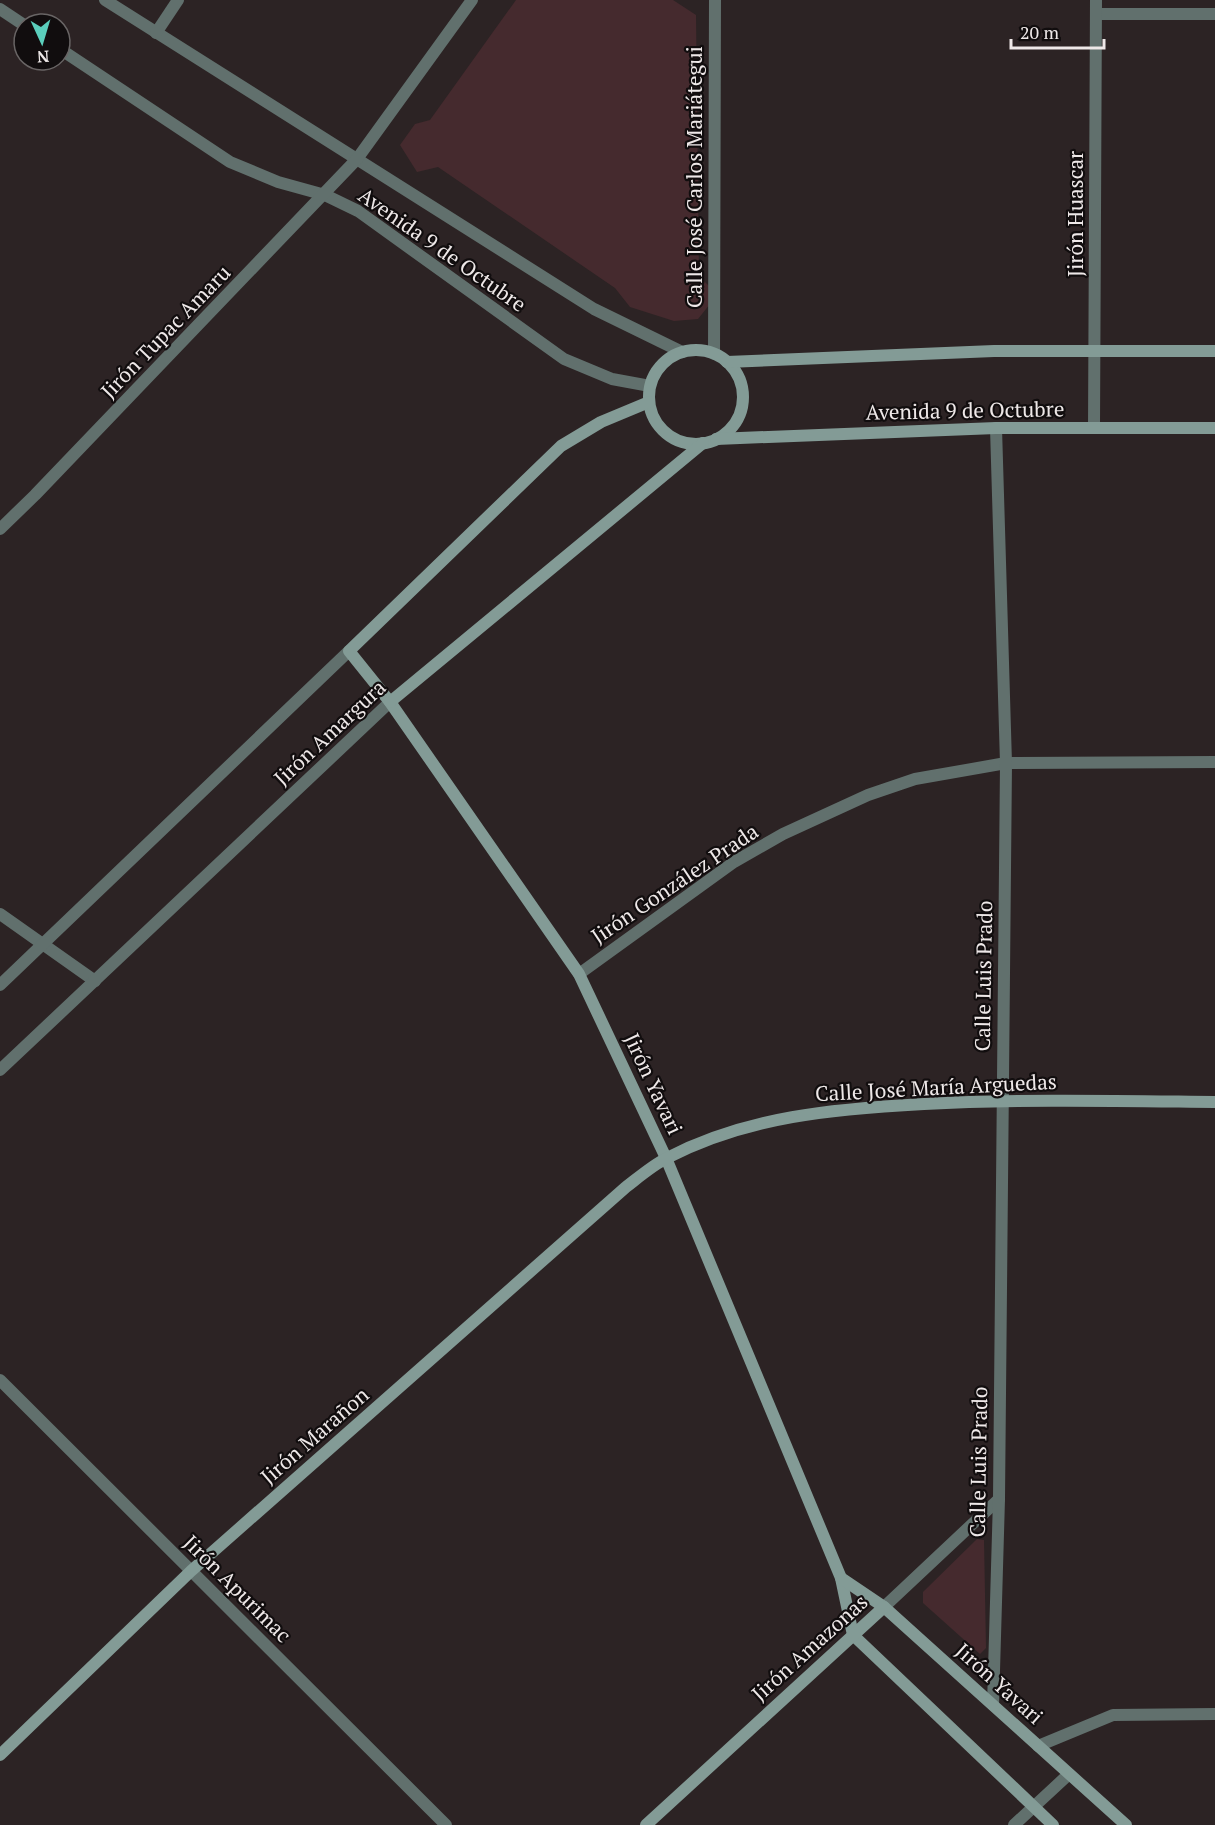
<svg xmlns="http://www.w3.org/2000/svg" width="1215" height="1825" font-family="'PT Serif',serif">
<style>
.green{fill:#452a2e}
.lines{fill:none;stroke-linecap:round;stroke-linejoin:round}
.street{stroke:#61706d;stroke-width:12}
.secondary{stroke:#839b96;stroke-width:12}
.labels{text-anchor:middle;stroke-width:4.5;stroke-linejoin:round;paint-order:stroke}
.street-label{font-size:21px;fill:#eee8e8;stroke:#110d0e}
</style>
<rect width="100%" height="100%" fill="#2c2324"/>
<g class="green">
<path d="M516 0H673L696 15 699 276 710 287V304L698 319 674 321 630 307 615 288 438 167 417 172 400 145 415 124 430 120Z"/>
<path d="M977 1539 984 1540 986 1648 980 1654 923 1603V1592Z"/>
</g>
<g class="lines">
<g class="street">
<path d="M105 0 594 309 682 352"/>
<path d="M0 9 24 25"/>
<path d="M1096 14H1215"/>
<path d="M156 33 178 0"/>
<path d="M60 49 230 162 278 182 325 195 358 211 564 359 612 379 650 386"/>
<path d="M714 354 715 0"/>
<path d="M1094 428 1096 0"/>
<path d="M0 529 35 495 357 159 472 0"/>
<path d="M0 914 95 981"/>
<path d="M579 974 734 862 783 834 868 795 915 779 1006 763 1215 762"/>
<path d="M0 985 349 651"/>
<path d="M0 1070 390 702"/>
<path d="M0 1380 446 1825"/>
<path d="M884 1607 999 1499"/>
<path d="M993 1705 999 1499 1006 763 996 428"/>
<path d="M1038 1746 1113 1715 1215 1714"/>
<path d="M1014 1825 1069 1774"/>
</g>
<g class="secondary">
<circle cx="696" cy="397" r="47"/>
<path d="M727 362 994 351H1215"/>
<path d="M649 402 601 422 561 446 349 651 390 702 579 974 666 1158 841 1578 853 1635 1053 1825"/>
<path d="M716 439 996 428H1215"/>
<path d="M390 702 703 443"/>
<path d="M841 1578 884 1607 1126 1825"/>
<path d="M0 1755 191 1571 626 1187C639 1177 653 1165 667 1158 748 1116 834 1109 924 1104 1021 1099 1118 1101 1215 1102"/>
<path d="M646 1825 884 1607"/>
</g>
</g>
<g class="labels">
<g class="street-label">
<text transform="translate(695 177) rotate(-90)" y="7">Calle José Carlos Mariátegui</text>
<text transform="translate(1076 214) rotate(-90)" y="7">Jirón Huascar</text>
<text transform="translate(442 250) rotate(35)" y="7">Avenida 9 de Octubre</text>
<text transform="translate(166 332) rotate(-46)" y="7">Jirón Tupac Amaru</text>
<text transform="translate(965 411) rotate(-1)" y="7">Avenida 9 de Octubre</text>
<text transform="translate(330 733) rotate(-43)" y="7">Jirón Amargura</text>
<text transform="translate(675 884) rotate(-34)" y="7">Jirón González Prada</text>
<text transform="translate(984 976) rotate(-89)" y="7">Calle Luis Prado</text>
<text transform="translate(653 1084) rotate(65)" y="7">Jirón Yavari</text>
<text transform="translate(936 1088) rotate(-3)" y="7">Calle José María Arguedas</text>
<text transform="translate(315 1436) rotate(-41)" y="7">Jirón Marañon</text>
<text transform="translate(979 1462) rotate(-89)" y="7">Calle Luis Prado</text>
<text transform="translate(237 1589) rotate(45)" y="7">Jirón Apurimac</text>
<text transform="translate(810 1648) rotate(-42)" y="7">Jirón Amazonas</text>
<text transform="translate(999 1684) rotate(42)" y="7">Jirón Yavari</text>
</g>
</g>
<g transform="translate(42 42) rotate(176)"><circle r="28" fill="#110d0e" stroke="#696565" stroke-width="1.5"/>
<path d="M0-4.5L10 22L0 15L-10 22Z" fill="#5bcebc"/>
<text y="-9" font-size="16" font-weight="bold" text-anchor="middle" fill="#eee8e8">N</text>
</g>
<path d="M1011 39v9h93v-9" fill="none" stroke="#eee8e8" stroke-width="3"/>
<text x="1020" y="39" font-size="18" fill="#eee8e8" stroke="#110d0e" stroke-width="4.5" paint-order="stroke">20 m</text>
</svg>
